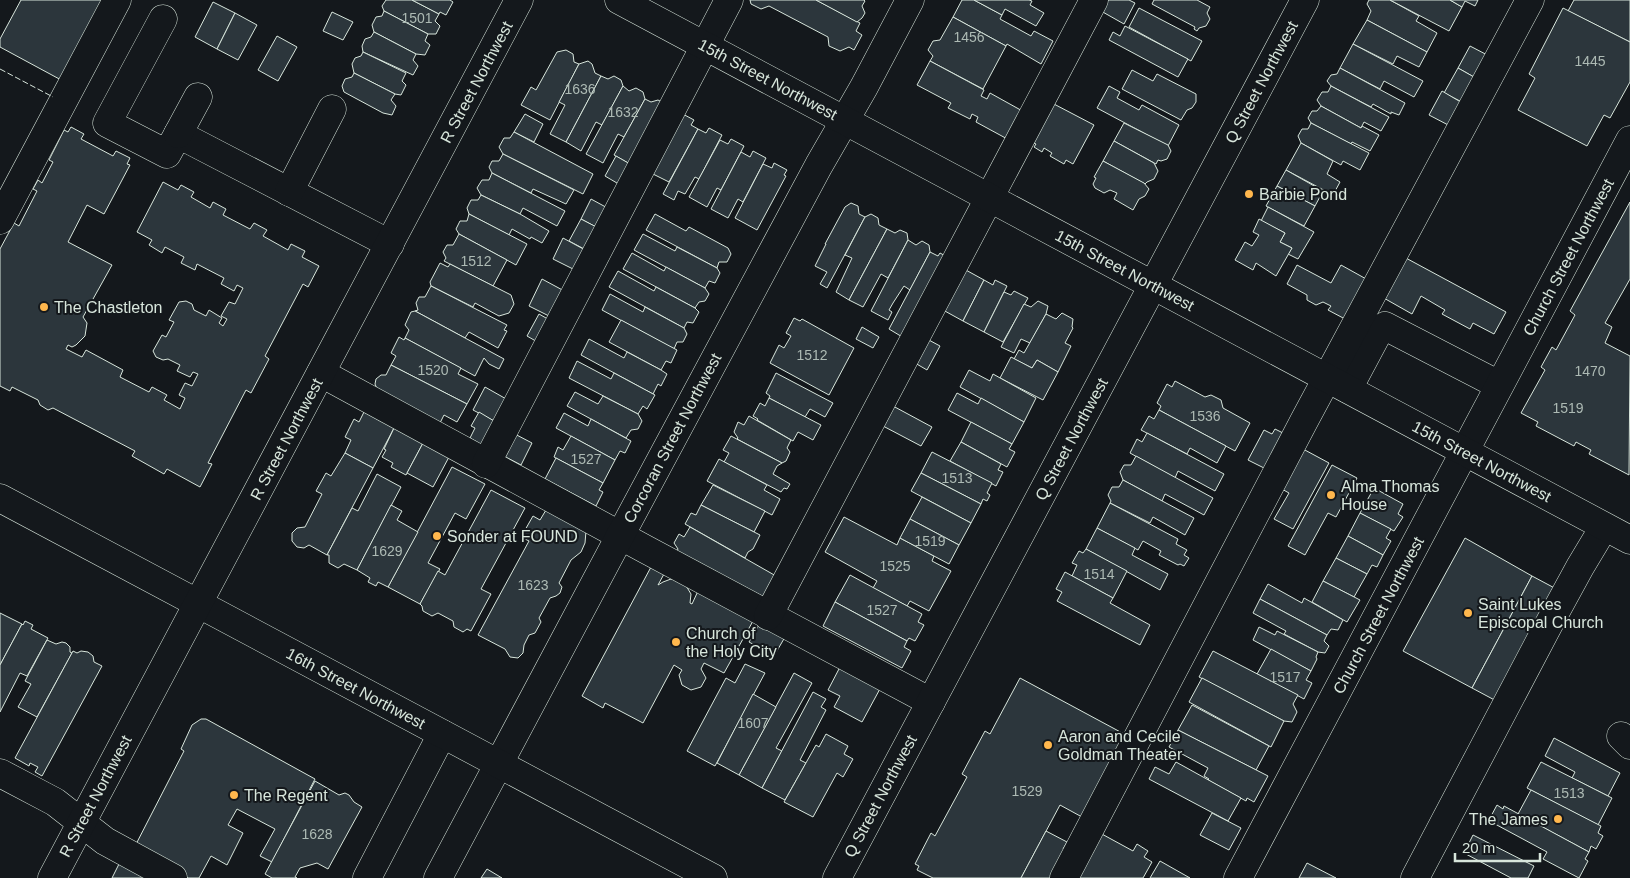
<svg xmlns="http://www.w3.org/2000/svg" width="1630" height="878" font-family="Helvetica,sans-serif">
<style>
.building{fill:#2c363c;stroke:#d8e6dc}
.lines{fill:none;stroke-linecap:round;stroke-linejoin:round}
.minor-casing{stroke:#d8e6dc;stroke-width:29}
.major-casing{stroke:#d8e6dc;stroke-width:29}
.minor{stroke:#14181c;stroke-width:28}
.major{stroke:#14181c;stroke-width:28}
.fence{stroke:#d8e6dc;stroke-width:1;stroke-dasharray:6 2.5;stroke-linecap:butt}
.poi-dot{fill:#ffb74d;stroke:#14181c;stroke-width:2}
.labels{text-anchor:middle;stroke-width:4;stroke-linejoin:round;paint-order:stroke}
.number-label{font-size:14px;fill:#adbab4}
.street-label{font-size:16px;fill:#d8e6dc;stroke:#14181c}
.poi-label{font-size:16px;fill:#d8e6dc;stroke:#14181c;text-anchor:start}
</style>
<rect width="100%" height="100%" fill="#14181c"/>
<g class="building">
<path d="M21 0H106L63 81 0 47V39Z"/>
<path d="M386 0H412L439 14 435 21 440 26 436 34H428L384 11 382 6Z"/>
<path d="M412 0H450L453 2 446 15 440 12 439 14Z"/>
<path d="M750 0H816L860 23 856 31 862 35 854 50 849 47 840 51 829 46 828 37 769 6 761 9 751 4Z"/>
<path d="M816 0H864L865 1 862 6 865 13 862 18 857 22Z"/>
<path d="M962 0H974L1002 15 1000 19 1031 36 1034 31 1053 41 1041 64 1007 44 1006 46 953 17Z"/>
<path d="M974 0H1029L1032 1 1030 5 1044 13 1036 26 1005 9 1002 15Z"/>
<path d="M1108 0H1129L1135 3 1124 24 1101 11Z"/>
<path d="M1154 0H1197L1210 7 1207 13 1210 19 1206 26 1199 28 1197 31 1194 29 1195 27 1152 4Z"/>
<path d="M1369 0H1390L1419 16 1416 21 1437 33 1427 52 1367 20 1371 11 1367 4Z"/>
<path d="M1390 0H1450L1462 7 1449 31Z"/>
<path d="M1450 0H1478L1475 6 1465 1 1462 7Z"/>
<path d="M1574 0H1630V42L1568 11Z"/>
<path d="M213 2 235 13 217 49 195 37Z"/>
<path d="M1139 8 1202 41 1191 61 1129 27Z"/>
<path d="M1563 8 1630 42V82L1610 118 1604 115 1587 146 1518 110 1535 78 1529 74Z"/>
<path d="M384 11 428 34 425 41 430 45 425 55 416 54 374 32 372 25 376 17 382 16Z"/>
<path d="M332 12 353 22 343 40 323 31Z"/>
<path d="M235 13 257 25 238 60 217 49Z"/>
<path d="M953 17 1006 46 983 89 930 61 933 56 928 50 933 41 940 40Z"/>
<path d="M1367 20 1427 52 1419 67 1397 56 1393 64 1353 44Z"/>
<path d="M1125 26 1188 59 1178 77 1109 40 1113 32 1120 36Z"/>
<path d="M374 32 416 54 413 60 418 66 413 75 363 52 362 46 365 39 371 37Z"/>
<path d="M277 36 297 47 278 81 258 70Z"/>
<path d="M1353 44 1423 81 1414 97 1384 81 1380 89 1340 68Z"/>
<path d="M1470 46 1493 58 1481 81 1458 68Z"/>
<path d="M566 50 573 54 574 62 579 64 550 120 521 105 531 87 536 90 557 52Z"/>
<path d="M363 52 406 73 402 81 406 85 401 95 395 94 354 73 352 64 355 58 361 56Z"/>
<path d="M588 61 592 64 595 73 601 76 566 142 550 134 565 105 559 102 579 64Z"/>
<path d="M930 61 984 90 981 96 987 99 990 93 1026 113 1011 141 976 122 978 117 972 114 970 119 948 108 951 103 917 85Z"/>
<path d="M1340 68 1405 103 1399 115 1391 112V114L1373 104 1371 107 1331 86 1327 81 1331 75 1337 74Z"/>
<path d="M1458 68 1481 81 1468 105 1444 93Z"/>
<path d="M1132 70 1153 81 1157 74 1196 94V102L1192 108 1187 110 1181 120 1122 89Z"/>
<path d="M354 73 395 94 391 100 396 106 392 115 383 113 344 92 342 86 345 79 352 77Z"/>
<path d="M601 76 608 79 614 76 621 80 623 86 602 125 596 122 581 151 566 142Z"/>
<path d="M623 86 629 91 636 88 643 92 645 99 624 137 618 134 603 163 586 154Z"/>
<path d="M1109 86 1120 92 1117 98 1139 110 1142 105 1179 125 1168 146 1097 108Z"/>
<path d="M1331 86 1389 117 1381 131 1364 122 1361 128 1321 106 1317 100 1322 92H1328Z"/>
<path d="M1442 91 1464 104 1452 127 1429 115Z"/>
<path d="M645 99 651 102 658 100 664 103 630 164 614 155Z"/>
<path d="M1052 103 1094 125 1073 164 1066 160 1064 164 1050 156 1052 153 1044 148 1042 152 1034 147 1036 144 1031 142Z"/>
<path d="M1321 106 1361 128 1362 126 1379 135 1370 151 1352 142 1351 144 1311 123 1308 118 1312 111H1317Z"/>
<path d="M681 113 694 120 691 125 698 129 669 182 649 172Z"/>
<path d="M525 114 543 124 534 142 514 132Z"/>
<path d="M1124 123 1168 145 1171 151 1167 159 1161 161 1158 160 1156 164 1114 141Z"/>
<path d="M1311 123 1369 153 1360 170 1343 161 1341 165 1301 143 1298 136 1302 129H1308Z"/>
<path d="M71 127 84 134 81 139 113 156 116 151 130 158 127 164 130 165 104 214 87 205 68 242 112 265 83 317 87 323 85 336 76 345 72 347 68 345 66 349 82 357 86 350 123 370 120 377 149 392 152 387 167 395 164 400 180 409 185 398 179 395 185 383 192 386 198 374 193 372 190 377 177 371 180 365 168 359 163 360 156 357 153 351 162 335 166 337 174 322 169 320 179 302 186 301 192 304 194 310 206 316 209 310 222 318 219 323 223 326 227 319 221 316 229 302 235 304 243 288 237 285 234 291 221 284 224 278 197 264 195 270 181 263 184 257 165 247 162 253 149 245 152 240 137 232 163 182 178 190 181 185 194 192 191 197 210 208 213 202 226 209 223 215 250 229 254 223 267 230 263 236 288 250 291 244 305 251 302 257 319 266 308 287 303 284 265 356 269 359 251 393 246 390 208 463 212 464 200 487 167 469 164 474 132 456 135 451 53 408 48 410 40 405 38 400 12 387 10 391 0 386V249L14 223 19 226 37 191 33 189 38 180 42 183 53 162 49 160 64 130 68 132Z"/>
<path d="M709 128 722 135 699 179 695 177 685 194 678 191 674 200 663 194 698 129 706 133Z"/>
<path d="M514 132 593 174 583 194 503 154 499 147 504 138H510Z"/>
<path d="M731 139 744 146 721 190 717 188 707 207 689 197 720 140 728 144Z"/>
<path d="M1114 141 1154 163 1158 171 1154 179 1147 182 1145 184 1103 161Z"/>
<path d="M1301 143 1333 161 1327 174 1340 182 1333 195 1286 170Z"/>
<path d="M753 151 766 158 743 202 738 199 728 218 711 209 741 152 750 157Z"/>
<path d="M503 154 574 190 566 204 533 189 531 193 492 173 489 167 492 161H499Z"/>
<path d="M616 156 630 164 622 186 605 176Z"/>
<path d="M1103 161 1144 183 1149 189 1145 196 1139 199 1133 210 1114 199 1117 193 1110 190 1104 193 1095 188 1093 184 1096 178 1094 177Z"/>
<path d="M774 163 787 170 784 175 786 176 757 230 735 218 763 164 772 168Z"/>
<path d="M1286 170 1323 191 1315 206 1277 186Z"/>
<path d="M492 173 565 211 557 226 523 208 520 214 481 195 477 188 482 180H489Z"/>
<path d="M1277 186 1315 206 1304 226 1266 206Z"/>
<path d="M481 195 520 214 549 231 542 243 531 237 530 239 512 229 509 235 469 214 467 208 471 200H478Z"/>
<path d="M591 199 613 211 602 230 581 219Z"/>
<path d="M1630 202V279L1605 323 1612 327 1605 343 1630 356 1629 475 1589 454 1591 450 1576 442 1574 446 1536 426 1538 422 1521 413 1545 370 1541 367 1552 347 1556 350 1575 315 1570 311Z"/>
<path d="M851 203 858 206 859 214 865 217 827 288 820 284 827 272 815 266 826 244H825L845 207Z"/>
<path d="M1268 207 1314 232 1298 259 1288 254 1292 248 1280 242 1285 233 1261 221Z"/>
<path d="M469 214 527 244 516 265 459 234 456 229 460 221H467Z"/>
<path d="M655 214 686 231 689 227 728 248 731 254 727 262H719L717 268 646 230Z"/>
<path d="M871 214 878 218 879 225 887 229 849 300 836 292 852 258 845 255 865 217Z"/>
<path d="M581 219 602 230 590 252 569 241Z"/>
<path d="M1259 219 1285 233 1280 242 1292 248 1276 276 1256 263 1253 270 1235 260 1245 242 1252 246 1259 235 1253 232Z"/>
<path d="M887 229 895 233 900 230 907 233 908 240 888 278 881 274 863 307 849 300Z"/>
<path d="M459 234 507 260 493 286 444 261 446 258 443 252 447 245H453Z"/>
<path d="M643 234 675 251 677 247 717 268 720 273 715 283 709 281 705 288 634 250Z"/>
<path d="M563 238 587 251 577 271 553 259Z"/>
<path d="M908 240 916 245 922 241 929 245 930 252 910 290 904 286 893 303 889 310 892 312 888 320 871 311Z"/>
<path d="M930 252 938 256 940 253 951 259 904 338 889 329Z"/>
<path d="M632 253 664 271 666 267 705 288 709 294 705 301 699 302 695 308 623 269Z"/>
<path d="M1404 257 1506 312 1494 334 1473 323 1470 329 1442 314 1445 310 1421 296 1412 314 1382 297Z"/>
<path d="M440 263 448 267 450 264 511 295 514 304 509 313 499 316 475 303 473 307 431 286 430 282Z"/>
<path d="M1297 265 1331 283 1341 265 1368 280 1345 319 1328 310 1331 306 1323 302 1316 305 1307 300V295L1287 284Z"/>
<path d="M964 269 984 280 963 321 943 310Z"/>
<path d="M618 271 654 291 656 287 695 308 699 312 693 323 687 322 684 328 609 287Z"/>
<path d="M542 279 568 293 555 319 529 306Z"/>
<path d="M984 280 993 285 995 280 1007 286 984 332 963 321Z"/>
<path d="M431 286 507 325 504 330 507 331 498 348 469 332 465 338 415 311 418 310 416 303 419 297H425Z"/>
<path d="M1014 291 1028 298 1003 342 984 332 1004 292 1011 295Z"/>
<path d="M610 294 643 312 645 307 684 328 687 334 683 342H677L674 349 602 310Z"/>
<path d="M1038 301 1048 306 1046 314 1030 343 1021 339 1014 353 1001 347 1024 304 1031 307Z"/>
<path d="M415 311 504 359 499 369 489 364 484 358 475 376 405 338 409 330 405 325 411 312Z"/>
<path d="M1062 313 1073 319 1072 327 1073 328 1065 343 1071 346 1058 372 1037 360 1032 368 1014 359 1019 350 1024 353 1046 314 1056 319Z"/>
<path d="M539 314 553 322 541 344 527 336Z"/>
<path d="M794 318 800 321 802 319 854 348 829 395 770 363 779 345 784 348 791 336 786 333Z"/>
<path d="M621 320 677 350 671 363 666 361 661 370 609 342Z"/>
<path d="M862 327 879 337 873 348 856 339Z"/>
<path d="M399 337 404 340 405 338 461 368 458 374 478 384 467 404 391 365 396 356 391 353Z"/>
<path d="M589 339 624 358 627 352 661 370 667 374 661 386 658 384 653 394 581 355Z"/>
<path d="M927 339 940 346 927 370 915 363Z"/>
<path d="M1011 357 1032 368 1037 360 1058 372 1043 400 1000 378Z"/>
<path d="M577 361 611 379 614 373 655 395 647 409 643 406 638 414 569 378Z"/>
<path d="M391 365 467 404 457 422 444 415 440 423 377 389 375 384 376 379 381 375H386Z"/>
<path d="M969 370 990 381 993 374 1036 398 1024 422 960 387Z"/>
<path d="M776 373 833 403 825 417 810 409 805 417 769 398 770 396 766 393Z"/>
<path d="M1175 381 1205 397 1211 395 1221 400 1223 408 1250 423 1235 451 1159 410 1161 406 1157 403 1167 384 1172 387Z"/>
<path d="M485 387 508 400 496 422 473 410Z"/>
<path d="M575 392 598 404 603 396 638 414 642 421 638 429 631 430 626 438 567 406Z"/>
<path d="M957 393 978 404 981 398 1024 422 1012 444 948 410Z"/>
<path d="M769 398 821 425 813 440 798 432 793 441 757 420 758 419 753 416 760 403 765 406Z"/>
<path d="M893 406 932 427 921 446 883 426Z"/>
<path d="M1159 410 1226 446 1217 463 1190 448 1187 454 1141 430 1149 416 1154 419Z"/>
<path d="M364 412 394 428 373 468 345 453 351 440 345 437 354 419 359 422Z"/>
<path d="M479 412 499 424 487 448 470 438 475 428 471 426Z"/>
<path d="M564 413 588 426 591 419 631 441 625 453 620 451 615 460 556 428Z"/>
<path d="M749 416 791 440 787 448 790 452 786 461 782 463 737 439 738 438 734 432 738 422 744 425Z"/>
<path d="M971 422 1012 444 1009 449 1015 452 1007 467 961 442Z"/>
<path d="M394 428 423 443 406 475 391 467 393 463 382 457 386 450 384 449Z"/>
<path d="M1275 429 1289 436 1270 471 1248 460 1264 430 1272 434Z"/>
<path d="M511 432 532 443 521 465 500 454Z"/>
<path d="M1147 433 1224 474 1215 491 1178 471 1175 478 1130 453 1137 439 1142 442Z"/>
<path d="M571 436 615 460 603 483 554 457 558 447 563 450Z"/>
<path d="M731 436 782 463 777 466 773 474 790 484 787 489 784 488 781 492 724 462 729 453 723 450Z"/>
<path d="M961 442 1001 464 998 470 1003 472 996 486 950 461Z"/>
<path d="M423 443 449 457 433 487 407 473Z"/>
<path d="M1303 449 1329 463 1293 529 1274 519 1289 493 1280 488Z"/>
<path d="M932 452 992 483 987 493 990 495 987 501 983 499 981 504 921 473Z"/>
<path d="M345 453 373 468 327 555 309 545 304 548 297 547 292 541V533L297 528 305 527 322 494 316 491 326 473 331 476Z"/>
<path d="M1136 456 1213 498 1204 515 1165 494 1162 501 1123 480 1120 472 1124 465H1131Z"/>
<path d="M556 458 603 483 599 490 603 492 596 506 545 479Z"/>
<path d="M719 459 767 485 764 490 780 499 772 515 707 481Z"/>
<path d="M1332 465 1357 478 1336 517 1328 513 1305 555 1288 546Z"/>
<path d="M452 467 485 484 466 519 455 513 428 563 440 569 420 604 388 587Z"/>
<path d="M921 473 981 504 971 523 911 491Z"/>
<path d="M377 474 401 487 357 570 344 564 338 568 329 563V555H327L352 508 358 511Z"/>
<path d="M1123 480 1194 518 1185 535 1153 517 1150 523 1110 503 1111 501 1108 495 1112 487H1119Z"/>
<path d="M713 485 765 511 754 532 701 505Z"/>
<path d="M1374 488 1403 504 1398 514 1403 517 1394 531 1360 513Z"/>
<path d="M491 490 525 508 481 589 491 594 471 631 467 629 463 632 454 627 453 621 438 613 432 616 423 611 422 606 420 604 438 571 445 575Z"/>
<path d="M922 497 971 523 959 545 910 519Z"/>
<path d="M1110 503 1178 539 1176 544 1187 550 1184 555 1189 558 1184 566 1180 564 1178 565 1159 555 1161 551 1143 541 1138 550 1097 528Z"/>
<path d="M391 505 402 511 397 520 418 532 388 587 378 582 376 586 368 582 370 578 357 570Z"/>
<path d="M701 505 760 535 753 549 748 552 745 558 685 524 691 513 696 515Z"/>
<path d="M546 510 586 531 585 543 581 552 571 560 559 583 562 587 560 593 556 596 550 598 539 618 541 622 535 633 529 635 524 645 523 653 518 658 510 657 505 649 478 635 529 541 521 537 533 516 540 520Z"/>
<path d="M1360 513 1391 529 1386 538 1391 541 1383 555 1348 536Z"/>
<path d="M844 517 897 545 900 538 934 556 932 561 951 571 929 611 910 601 907 606 873 588 877 581 825 552Z"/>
<path d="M910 519 959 545 949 564 900 538Z"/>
<path d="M690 527 783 580 773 602 726 577 724 580 715 576 717 572 677 551 678 549 674 543 679 534 684 537Z"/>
<path d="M1097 528 1135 548 1132 555 1168 574 1160 590 1086 549Z"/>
<path d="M1348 536 1383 555 1377 567 1372 565 1367 574 1336 558Z"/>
<path d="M1465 538 1532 576 1472 688 1403 651Z"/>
<path d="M1086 549 1127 571 1113 598 1072 576 1077 565 1072 563 1079 551 1083 553Z"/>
<path d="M1336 558 1367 574 1354 597 1323 581Z"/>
<path d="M651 567 664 574 658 585 663 582 671 579 680 581 685 584 691 594 690 603 692 604 698 591 753 621 724 673 704 663 701 669 706 678 701 687 691 690 682 685 679 675 682 670 674 665 643 723 605 703 603 708 582 696Z"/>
<path d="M1065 572 1113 598 1110 603 1150 625 1140 645 1057 601 1062 592 1056 589Z"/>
<path d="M850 575 922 614 918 622 924 625 915 641 909 638 907 641 835 602Z"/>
<path d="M1532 576 1562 592 1502 704 1472 688Z"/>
<path d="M1323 581 1360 600 1347 622 1312 602Z"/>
<path d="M1268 584 1302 603 1304 598 1343 620 1338 630 1331 629 1327 635 1260 599Z"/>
<path d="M1260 599 1327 635 1324 641 1329 646 1325 653 1318 652 1284 634 1286 631 1253 613Z"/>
<path d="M835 602 907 641 904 647 911 651 902 668 823 626Z"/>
<path d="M0 613 22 624 0 665Z"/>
<path d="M25 621 33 625 31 629 48 638 27 676 20 673 0 712V665L22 624 23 625Z"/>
<path d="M760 623 785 637 774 656 749 642Z"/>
<path d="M1259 627 1275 635 1277 631 1318 652 1316 657 1317 659 1311 671 1253 640Z"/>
<path d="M47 640 56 644 62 642 66 643 70 647V652L72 653 37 717 18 707 31 684 25 681Z"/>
<path d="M1271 649 1311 671 1306 680 1312 683 1304 699 1257 674Z"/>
<path d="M73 651 77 653 81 651 88 652 93 656 94 662 102 666 42 776 35 772 38 767 30 763 29 766 15 758Z"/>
<path d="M1213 651 1298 695 1293 704 1297 712 1292 722 1284 721 1199 677Z"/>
<path d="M745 664 765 673 715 766 687 751 726 678 735 683Z"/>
<path d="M840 667 881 687 862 722 834 707 840 696 828 690Z"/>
<path d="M794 673 812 683 776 748 782 751 762 788 739 775Z"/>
<path d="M1020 678 1126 735 1082 817 1060 805 1021 878H933L917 870 919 866 915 864 931 833 935 836 967 777 962 774 985 731 990 734Z"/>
<path d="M1202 678 1284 721 1271 747 1189 702Z"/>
<path d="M813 692 826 699 821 707 826 710 800 760 806 763 785 800 762 788Z"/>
<path d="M753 694 776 707 739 775 717 763Z"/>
<path d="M1192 705 1269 746 1256 770 1178 730Z"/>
<path d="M201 719H206L315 779 272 862 260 856 275 829 237 809 228 825 243 833 227 865 211 856 199 878H188L133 850 184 751 181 749 192 725Z"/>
<path d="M1178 730 1268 776 1254 802 1247 798 1246 801 1208 780 1209 779 1204 776 1208 768 1169 747Z"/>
<path d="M826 734 848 746 844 754 853 759 843 777 837 773 813 817 784 802 816 745 819 747Z"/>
<path d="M1554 738 1620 773 1608 796 1572 778 1575 772 1545 756Z"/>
<path d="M1176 762 1241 798 1228 821 1149 779 1155 767 1169 774Z"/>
<path d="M1541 762 1612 798 1598 825 1527 788Z"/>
<path d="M315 781 339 795 345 793 349 795 354 802 362 807 328 869 317 863 300 868 295 877 297 878H272L265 874Z"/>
<path d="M1531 790 1601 826 1598 833 1603 836 1596 849 1591 846 1589 852 1518 814Z"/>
<path d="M1497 805 1503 809 1504 806 1589 852 1585 859 1588 861 1579 878 1543 859 1547 852 1495 824 1496 821 1490 818Z"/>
<path d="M1212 813 1241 828 1229 850 1200 835Z"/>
<path d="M1046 831 1067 842 1063 849 1072 853 1059 878H1021Z"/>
<path d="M1100 833 1133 851 1137 844 1148 851 1144 857 1152 862 1143 878H1075Z"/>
<path d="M1473 835 1534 866 1528 878H1511L1464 853Z"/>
<path d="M122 858 160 878H112Z"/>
<path d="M1160 861 1190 878H1150Z"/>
<path d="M1307 863 1336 878H1299Z"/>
<path d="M487 869 502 878H481Z"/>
</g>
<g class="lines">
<defs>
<g id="minor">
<path d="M163 19 107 123 167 154 178 134 390 244"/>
<path d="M178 134 198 97"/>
<path d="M289 192 332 109"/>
<path d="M0 220 117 0"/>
<path d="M321 373 645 549 931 702"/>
<path d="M1348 389 1380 329 1385 326 1499 385"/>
<path d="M486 464 729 0"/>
<path d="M768 616 1094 0"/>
<path d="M1621 736 1630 745"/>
<path d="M0 773 55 802 105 841 173 878"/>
<path d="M367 878 442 734"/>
<path d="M438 878 620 536 819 165 864 87 910 0"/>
<path d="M1064 878 1304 421 1530 0"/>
<path d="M1238 878 1630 140"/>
<path d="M1415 878 1550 622 1580 567 1604 527"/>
</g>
<g id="major">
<path d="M619 0 1630 540"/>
<path d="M0 498 713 878"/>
<path d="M52 878 519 0"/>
<path d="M837 878 1305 0"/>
</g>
</defs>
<use href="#minor" class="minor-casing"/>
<use href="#major" class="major-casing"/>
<use href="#minor" class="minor"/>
<use href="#major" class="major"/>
<path class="fence" d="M0 69 53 97"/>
</g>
<g class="poi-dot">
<circle cx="1249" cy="194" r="5"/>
<circle cx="44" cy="307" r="5"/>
<circle cx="1331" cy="495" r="5"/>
<circle cx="437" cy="536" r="5"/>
<circle cx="1468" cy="613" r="5"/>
<circle cx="676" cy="642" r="5"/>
<circle cx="1048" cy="745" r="5"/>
<circle cx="234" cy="795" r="5"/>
<circle cx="1558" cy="819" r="5"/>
</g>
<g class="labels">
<g class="number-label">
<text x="417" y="23">1501</text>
<text x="969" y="42">1456</text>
<text x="1590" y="66">1445</text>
<text x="580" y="94">1636</text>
<text x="623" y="117">1632</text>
<text x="476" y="266">1512</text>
<text x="812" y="360">1512</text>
<text x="433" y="375">1520</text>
<text x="1590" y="376">1470</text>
<text x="1568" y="413">1519</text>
<text x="1205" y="421">1536</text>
<text x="586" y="464">1527</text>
<text x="957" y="483">1513</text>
<text x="930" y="546">1519</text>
<text x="387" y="556">1629</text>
<text x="895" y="571">1525</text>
<text x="1099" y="579">1514</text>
<text x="533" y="590">1623</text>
<text x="882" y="615">1527</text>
<text x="1285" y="682">1517</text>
<text x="753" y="728">1607</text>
<text x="1027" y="796">1529</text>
<text x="1569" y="798">1513</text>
<text x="317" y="839">1628</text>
</g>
<g class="street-label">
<text transform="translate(768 79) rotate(28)" y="6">15th Street Northwest</text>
<text transform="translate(476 82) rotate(-62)" y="6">R Street Northwest</text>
<text transform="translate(1261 82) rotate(-62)" y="6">Q Street Northwest</text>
<text transform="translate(1568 257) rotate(-62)" y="6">Church Street Northwest</text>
<text transform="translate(1125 270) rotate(28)" y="6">15th Street Northwest</text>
<text transform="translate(672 438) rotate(-62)" y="6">Corcoran Street Northwest</text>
<text transform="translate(286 439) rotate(-62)" y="6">R Street Northwest</text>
<text transform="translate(1071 439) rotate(-62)" y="6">Q Street Northwest</text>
<text transform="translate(1482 461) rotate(28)" y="6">15th Street Northwest</text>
<text transform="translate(1378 615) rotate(-62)" y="6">Church Street Northwest</text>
<text transform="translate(356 688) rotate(28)" y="6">16th Street Northwest</text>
<text transform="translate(95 796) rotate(-62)" y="6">R Street Northwest</text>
<text transform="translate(880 796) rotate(-62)" y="6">Q Street Northwest</text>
</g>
<g class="poi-label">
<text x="1259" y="200">Barbie Pond</text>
<text x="54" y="313">The Chastleton</text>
<text x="1341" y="492">Alma Thomas<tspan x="1341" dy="18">House</tspan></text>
<text x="447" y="542">Sonder at FOUND</text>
<text x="1478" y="610">Saint Lukes<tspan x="1478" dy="18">Episcopal Church</tspan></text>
<text x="686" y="639">Church of<tspan x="686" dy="18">the Holy City</tspan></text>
<text x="1058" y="742">Aaron and Cecile<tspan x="1058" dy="18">Goldman Theater</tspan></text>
<text x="244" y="801">The Regent</text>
<text x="1548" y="825" text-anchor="end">The James</text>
</g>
</g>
<path d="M1455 853v8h85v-8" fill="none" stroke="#d8e6dc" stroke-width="2.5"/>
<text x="1462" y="853" font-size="15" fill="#d8e6dc" stroke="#14181c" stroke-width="4" paint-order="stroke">20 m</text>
</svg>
